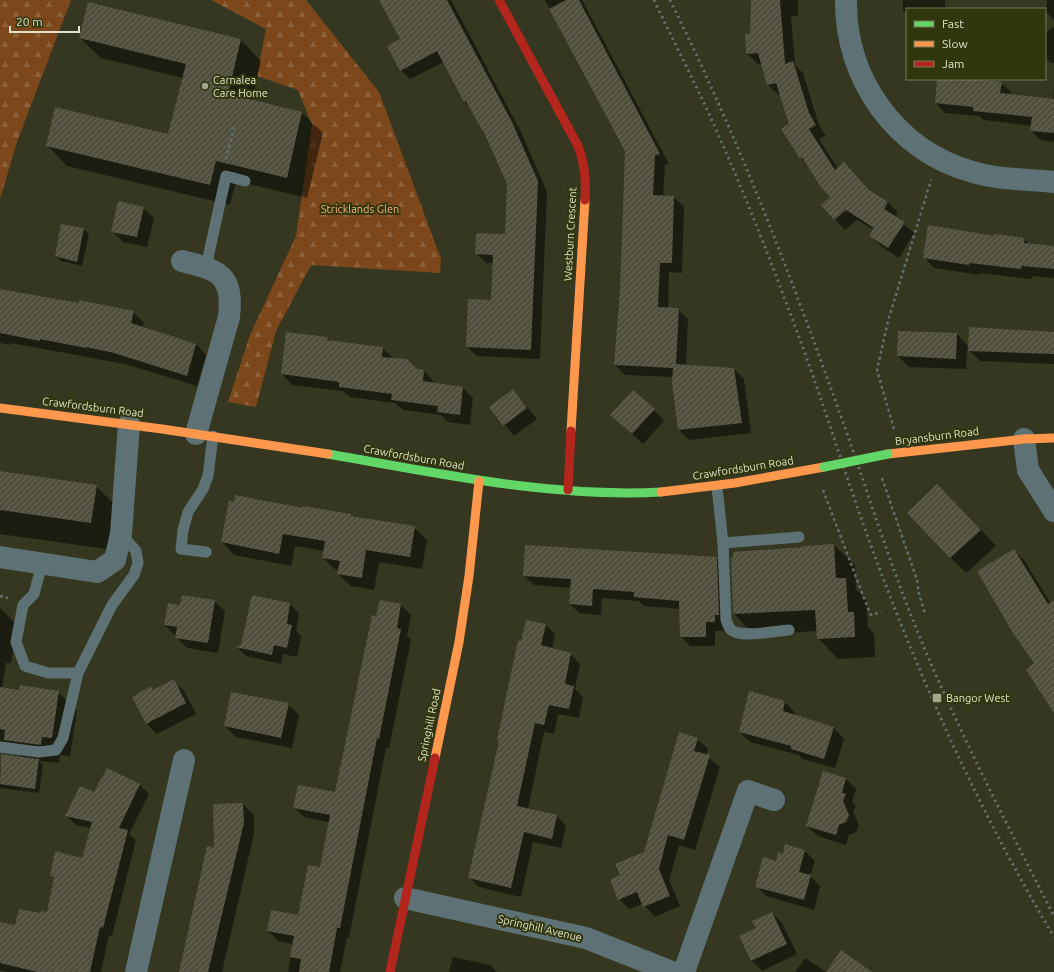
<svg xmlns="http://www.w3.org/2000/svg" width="1054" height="972" font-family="Ubuntu,sans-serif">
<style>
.forest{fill:url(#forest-firs)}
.shadow{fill:#0007}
.building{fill:url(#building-hatch)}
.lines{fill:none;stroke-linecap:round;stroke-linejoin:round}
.path{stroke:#636f6c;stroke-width:2.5;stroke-dasharray:3 3;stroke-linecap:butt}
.lane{stroke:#5e7275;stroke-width:11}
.street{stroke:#5e7275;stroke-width:22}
.fast{stroke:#63d668;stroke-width:9}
.slow{stroke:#ff974d;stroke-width:9}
.jam{stroke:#b3261e;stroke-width:9}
.rail{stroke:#6a7570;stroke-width:3;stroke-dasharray:2 4;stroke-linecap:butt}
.fast-bridge{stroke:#63d668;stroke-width:9}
.poi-dot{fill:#a4a790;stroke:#32360d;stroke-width:1.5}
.labels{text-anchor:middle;stroke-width:4;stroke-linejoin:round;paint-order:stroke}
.poi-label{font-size:11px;fill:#dfe3cc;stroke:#32360d;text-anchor:start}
.park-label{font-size:11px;fill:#feb27f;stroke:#32360d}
.street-label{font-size:11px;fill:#dfe3cc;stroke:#32360d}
</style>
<defs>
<pattern id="forest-firs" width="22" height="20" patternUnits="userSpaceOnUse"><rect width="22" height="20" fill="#7b471b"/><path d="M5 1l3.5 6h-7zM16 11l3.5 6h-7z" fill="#8d613b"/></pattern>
<pattern id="building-hatch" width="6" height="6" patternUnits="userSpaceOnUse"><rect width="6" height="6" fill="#51503f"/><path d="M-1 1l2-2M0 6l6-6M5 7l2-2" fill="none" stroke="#6a695a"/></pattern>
</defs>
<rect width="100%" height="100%" fill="#353721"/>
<g class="forest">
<path d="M0 0H71L17 142 0 199Z"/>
<path d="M211 0H306L379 92 441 259 440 273 311 265 276 331 256 407 228 402 250 335 296 236 312 125 298 90 257 76 266 29Z"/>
</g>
<g class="shadow">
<path d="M381 0H451L521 132 547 192 540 359 477 356 467 347 492 301 494 263H486L477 254 506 235 508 184 486 133 471 108 465 102 444 62 410 79 401 70V39Z"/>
<path d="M545 0H582L669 164 665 165 663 197H674L684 207 682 273 669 272 668 308 678 309 688 319 686 365 734 369 744 379 751 433 689 440 679 430 673 377 625 375 615 365 621 290 626 151Z"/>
<path d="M752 0H798V16H791L795 65 803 73 819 125 826 136 819 139 838 169 888 202 898 213 895 217 914 233 899 258 881 246 870 236 874 230 857 220 845 230 822 205 831 197 810 167 801 158 781 95H779L768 85 762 64H758L747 54 751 35Z"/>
<path d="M903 0H945V9H907V51L906 14 903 11Z"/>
<path d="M1047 0H1054V20L1046 12Z"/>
<path d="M89 4 241 40 261 61 252 101 302 113 323 133 307 198 236 181 230 205 67 166 47 145 169 136 183 78 101 58 80 38Z"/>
<path d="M1054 27V63H1051L1045 57V33Z"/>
<path d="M938 79H966L1001 83 1011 92 1010 95 1053 100 1054 86V142L1041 140 1031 131 1032 126 984 120 979 116 945 113 936 103Z"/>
<path d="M143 208 154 218 147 247 123 242 112 231Z"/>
<path d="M84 229 89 234 82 266 61 261 56 256Z"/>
<path d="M995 237 1024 239 1031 245 1054 247V278L1032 276V279L980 273V275L934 268 924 257Z"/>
<path d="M0 291 133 312 144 323 142 328 196 344 206 355 197 386 125 364 11 343V345L0 343Z"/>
<path d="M899 332 957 334 969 347 1054 332V364L980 361 967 348 966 369 909 367 898 356Z"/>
<path d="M327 338 331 342 382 348 393 358 418 370 424 371 434 382V384L463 388 473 398 470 425 448 422 441 415 403 410 395 403 350 397 343 391 292 385 282 374Z"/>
<path d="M513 390 537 419 514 436 490 407Z"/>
<path d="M654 410 664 421 643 444 622 425Z"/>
<path d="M0 472 96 486 125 515 120 551 0 534Z"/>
<path d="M235 503 304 509V507L414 527 427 540 422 569 379 562 374 590 351 586 338 574 339 571 336 570 323 558 324 551 295 546 291 566 234 555 222 542Z"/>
<path d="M968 516 996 546 966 573 950 557Z"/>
<path d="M834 545 855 565 856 589 866 600 868 627 874 634 875 657 838 659 818 638 817 631 754 635 734 614 732 559 806 548 805 546Z"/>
<path d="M1014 550 1024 560 1054 609V711L1036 663Z"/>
<path d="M716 558 726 568 724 631H715V646H690L681 636V609L644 606 639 601 602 598 601 615 579 613 570 604 571 588 534 585 524 576Z"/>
<path d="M214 601 225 611 218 653 187 648 165 625 181 606Z"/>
<path d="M381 601 401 605 411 615 407 636 411 640 389 748H386L349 938 347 937 340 972H288L293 944 278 941 268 931 299 916 321 868 329 822 304 817 294 807 336 793Z"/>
<path d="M290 604 299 613 296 631 301 636 297 657 283 654 281 664 246 656 237 647Z"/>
<path d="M0 608 17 625 11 663H6L2 688 20 691 58 692 77 711 70 756 60 755 59 763 39 761 43 765 39 793 0 788V766L23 758 11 746 0 745Z"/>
<path d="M545 624 555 634 552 649 570 654 580 664 575 689 583 697 579 718 558 714 554 734 544 732 528 809 557 816 566 826 561 848 533 842 521 897 479 887 469 877 522 642Z"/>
<path d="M173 681 184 691 196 714 157 734 147 724 133 697 151 688 154 691Z"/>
<path d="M785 702 795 713 794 716 834 728 844 739 835 768 802 759 799 755 750 742 740 732Z"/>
<path d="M288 704 299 715 292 748 236 737 225 726Z"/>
<path d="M697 739 708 749 706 755 720 767 695 850 679 845 669 880 680 906 655 917 643 904 629 909 619 899 622 876 645 852Z"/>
<path d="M107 769 140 785 149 794 129 834 136 840 112 936 109 935 101 972H7L0 970V923L16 926 48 913 55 880 51 876 83 859 91 828 76 825 67 816 95 794Z"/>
<path d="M824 772 846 779 856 789 852 802 856 805 853 812 859 826 856 832 849 835 846 845 818 836 807 826Z"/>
<path d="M243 804 254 815V834L222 972H180L215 849Z"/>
<path d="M805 851 815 861 810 876 820 886 814 910 766 896 756 886 783 855Z"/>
<path d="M772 913 782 923 797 954 762 971 752 961 740 936 757 928Z"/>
<path d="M453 957 490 965 497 972H449Z"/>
<path d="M805 958 826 972H795Z"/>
</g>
<g class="building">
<path d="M379 0H447L512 122 538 181 531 350 466 347 468 299 491 300 493 255 475 254 476 233 505 234 507 184 483 130H482L466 101 464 102 437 51 400 71 387 46 400 39Z"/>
<path d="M566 0H579L660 154 655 155 653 195 674 196 672 263H660L658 307 679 308 676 364 734 368 742 423 678 430 672 383 673 368 614 365 620 290 625 151 549 9Z"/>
<path d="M751 0H780L785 64 793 61 809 113 816 125 809 129 835 170 844 162 868 189 888 202 884 209 905 222 888 248 869 236 874 228 846 210 834 220 821 205 830 197 820 186 802 157 800 159 781 129 789 124 776 83 767 85 758 53 746 54 745 34H750Z"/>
<path d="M88 2 241 39 228 94 302 112 287 178 216 161 210 185 46 146 55 107 168 134 186 64 79 38Z"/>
<path d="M937 79H974L1002 82 1000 93 1054 99V133L1030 131 1032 117 973 111V107L935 103Z"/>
<path d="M118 201 144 207 137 237 111 232Z"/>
<path d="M61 224 84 228 77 262 55 256Z"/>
<path d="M928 225 994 236V234L1025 238 1024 243 1054 246V269L1022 266 1021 269 970 263 969 265 923 258Z"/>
<path d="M0 289 79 303V300L134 311 131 323 196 344 187 376 114 353 86 347V348L40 339V341L0 333Z"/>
<path d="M969 327 1054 332V354L968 351Z"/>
<path d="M898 331 957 333 956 359 897 356Z"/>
<path d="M286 332 328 337 327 340 383 347 382 357 407 359 417 369 424 370 423 381 463 387 460 415 437 412 438 406 391 400 392 394 339 387V382L281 374Z"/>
<path d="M513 389 527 408 503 426 489 407Z"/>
<path d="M633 390 655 409 632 434 610 415Z"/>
<path d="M0 471 97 485 91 523 0 510Z"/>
<path d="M937 484 981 530 950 558 907 513Z"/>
<path d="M235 495 303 508V506L351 514V516L415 526 410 557 366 550 362 578 337 574 340 561 322 558 325 541 283 534 279 554 221 542 229 500 234 502Z"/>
<path d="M834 544 836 578H846L848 612H854L855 637 817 639 815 610 733 614 731 558H733V552L804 547V546Z"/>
<path d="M525 545 717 557 719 615H715V622H706V637H680L679 601 634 597V592L593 589 592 606 569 604 571 579 523 576Z"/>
<path d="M1014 549 1048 604 1054 600V713L1026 670 1034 663 1013 633 977 571Z"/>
<path d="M182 595 215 600 208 643 175 638 177 627 164 625 168 603 180 605Z"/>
<path d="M252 595 290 603 287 624 292 625 287 648 274 645 272 655 235 647 241 644Z"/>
<path d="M380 600 401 604 397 628 401 629 379 739 377 738 340 928H337L329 972H299L301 959 290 957 294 936 267 931 271 910 298 915 308 865 320 867 330 815 293 808 298 785 335 792 372 615 376 616Z"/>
<path d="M526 620 546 624 541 645 571 653 565 684 574 686 569 709 549 705 544 725 535 723 517 806 557 815 552 839 524 832 511 888 468 878 499 741 497 740 518 640 521 641Z"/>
<path d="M174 679 186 703 146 724 132 697 151 686 153 690Z"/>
<path d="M20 685 59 691 52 738 42 737 41 745 4 740 5 730 0 729V687L19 690Z"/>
<path d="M749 691 785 701 783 711 834 727 824 759 791 749V746L739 732Z"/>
<path d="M231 692 289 703 281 738 224 726Z"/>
<path d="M679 732 698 738 694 751 710 755 684 840 668 835 659 869 670 896 643 907 637 892 618 900 610 880 620 875 615 864 644 852Z"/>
<path d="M1 754 39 759 35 789 0 784Z"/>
<path d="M107 768 140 784 119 828 128 830 103 928 100 927 90 972H37L0 963V922L15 925 19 909 41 913V911L47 912 54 877 50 876 55 851 82 858 92 822 65 816 80 786 94 792Z"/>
<path d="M823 771 846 778 842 793 846 794 843 801 849 815 846 822 839 825 836 835 806 826Z"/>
<path d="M243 803 244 823 208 972H179L207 846 214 848 213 804Z"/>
<path d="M785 844 805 850 799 872 811 875 804 900 755 887 763 857 776 861 778 852 783 854Z"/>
<path d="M772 912 787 944 751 961 739 936 756 928 752 921Z"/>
<path d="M841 950 872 972H826Z"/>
</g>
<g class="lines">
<g class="path">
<path d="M226 159 234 127"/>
<path d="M894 429 877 370 888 321 931 180"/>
<path d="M882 478 917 580 919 594 925 613 924 614"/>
<path d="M823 490 867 606 871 615 881 612"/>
<path d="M0 596 8 598"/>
</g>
<g class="lane">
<path d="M206 267 226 176 245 181"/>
<path d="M717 487 723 543 726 620C728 625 730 631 735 632 748 637 775 631 789 630"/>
<path d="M723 543 799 537"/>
<path d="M206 552 181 549 183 530 188 512 203 489 208 476 213 436"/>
<path d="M42 564 34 594 23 605 16 642 25 666 48 673H78"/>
<path d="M0 747 39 752 56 750 63 738 78 673 112 605 134 575 138 563 136 551 121 534"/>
</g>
<g class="street">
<path d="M846 0C845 79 896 151 973 172 999 180 1027 179 1054 182"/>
<path d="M182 261C218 270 234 274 229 317L196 434"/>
<path d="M1024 439 1028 470 1054 511"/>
<path d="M0 557 97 572 115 560 121 534 129 424"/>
<path d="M405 898 586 938 672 972"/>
<path d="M136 972 184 760"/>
<path d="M684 972 748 791 774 800"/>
</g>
<path class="fast" d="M328 454C438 473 549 498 661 492"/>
<g class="slow">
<path d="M0 408 162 429 328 454"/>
<path d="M571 431 585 200"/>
<path d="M888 454 1024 439 1054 438"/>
<path d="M661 492 735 483 824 467"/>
<path d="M435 758 459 642 469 576 479 481"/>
</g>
<g class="jam">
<path d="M499 0 578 146C585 164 586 180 585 200"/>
<path d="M568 490 571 431"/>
<path d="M390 972 435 758"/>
</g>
<g class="rail">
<path d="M654 0C674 42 695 83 714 125 744 192 771 261 796 329 825 406 848 485 877 562 925 691 983 818 1054 937"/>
<path d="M670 0C738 137 793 281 844 425 868 493 889 561 916 628 956 726 1005 821 1054 916"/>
</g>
<path class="fast-bridge" d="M824 467 888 454"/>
</g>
<g class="poi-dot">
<circle cx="205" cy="86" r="4"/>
<rect x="932" y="693" width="10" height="10" rx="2"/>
</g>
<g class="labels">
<g class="poi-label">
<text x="213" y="84">Carnalea<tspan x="213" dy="13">Care Home</tspan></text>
<text x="946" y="702">Bangor West</text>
</g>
<g class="park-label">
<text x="360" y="213">Stricklands Glen</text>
</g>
<g class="street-label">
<text transform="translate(570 234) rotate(-87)" y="4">Westburn Crescent</text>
<text transform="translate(93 407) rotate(7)" y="4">Crawfordsburn Road</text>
<text transform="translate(937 436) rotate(-7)" y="4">Bryansburn Road</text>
<text transform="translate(414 457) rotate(10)" y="4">Crawfordsburn Road</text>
<text transform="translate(743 468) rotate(-9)" y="4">Crawfordsburn Road</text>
<text transform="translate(429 725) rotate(-78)" y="4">Springhill Road</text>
<text transform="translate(540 928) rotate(13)" y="4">Springhill Avenue</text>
</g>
</g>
<rect x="906" y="8" width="140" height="72" fill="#32360d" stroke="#777b59"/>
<rect x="914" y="21" width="20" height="6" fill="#63d668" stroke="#777b59"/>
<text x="942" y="28" font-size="12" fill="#dfe3cc">Fast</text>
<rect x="914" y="41" width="20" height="6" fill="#ff974d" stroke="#777b59"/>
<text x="942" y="48" font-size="12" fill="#dfe3cc">Slow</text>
<rect x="914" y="61" width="20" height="6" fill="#b3261e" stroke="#777b59"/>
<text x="942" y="68" font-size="12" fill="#dfe3cc">Jam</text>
<path d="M10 26v6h69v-6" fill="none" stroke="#dfe3cc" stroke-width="2"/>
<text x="16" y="26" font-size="12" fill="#dfe3cc" stroke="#32360d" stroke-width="3" paint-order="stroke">20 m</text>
</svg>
